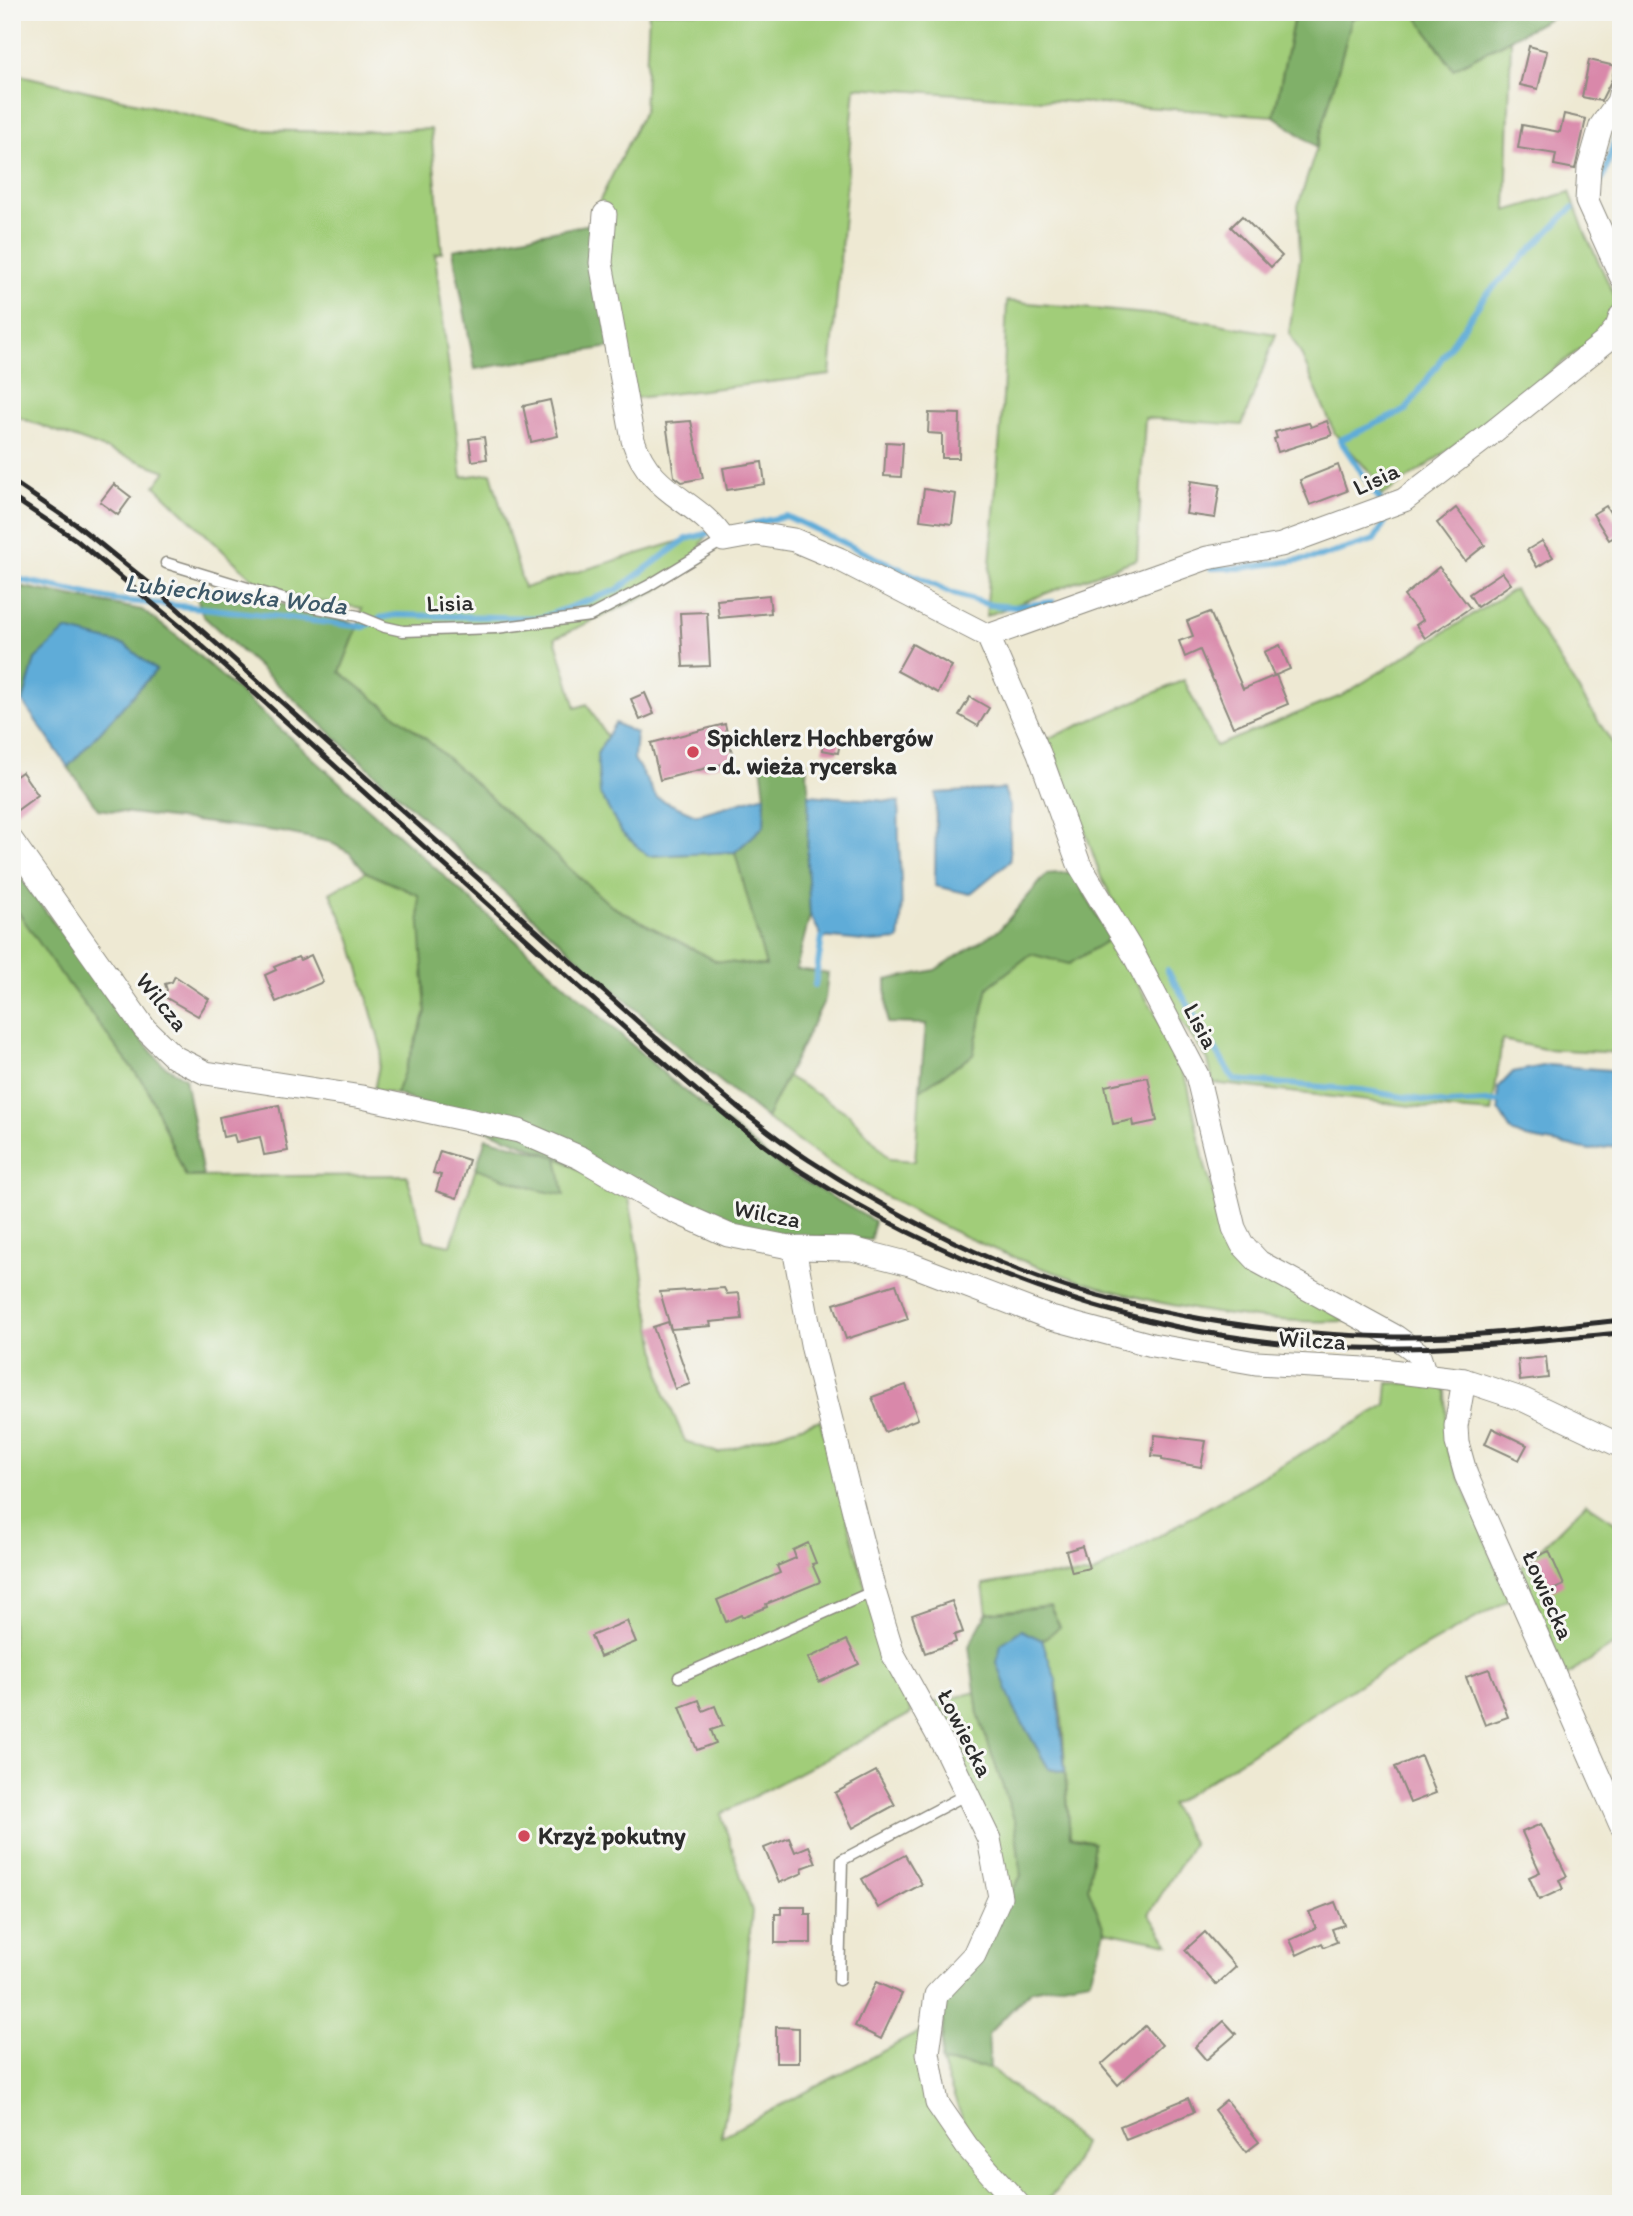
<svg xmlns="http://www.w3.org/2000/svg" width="1633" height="2216" font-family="Itim,sans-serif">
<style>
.green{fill:#a1cd79;stroke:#667c52;stroke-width:2}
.forest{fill:#80b069;stroke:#566e4a;stroke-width:2}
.water{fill:#5facd8;stroke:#456c82;stroke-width:2}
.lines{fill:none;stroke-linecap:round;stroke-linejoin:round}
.stream{stroke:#5facd8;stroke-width:6}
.building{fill:#d988aa}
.lane-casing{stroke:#8c8a7f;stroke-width:13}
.street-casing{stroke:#8c8a7f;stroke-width:25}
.lane{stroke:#fff;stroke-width:10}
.street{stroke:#fff;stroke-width:23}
.rail{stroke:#2b2b2b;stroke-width:5}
.poi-dot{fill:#d1495b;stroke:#f6f6f2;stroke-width:2.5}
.labels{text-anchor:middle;stroke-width:6;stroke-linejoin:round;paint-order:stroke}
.street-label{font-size:24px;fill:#2b2b2b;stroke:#f6f6f2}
.poi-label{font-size:24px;font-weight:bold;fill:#2b2b2b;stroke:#f6f6f2;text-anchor:start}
.water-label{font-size:26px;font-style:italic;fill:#3d5868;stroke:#f6f6f2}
</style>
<rect width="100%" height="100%" fill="#f6f6f2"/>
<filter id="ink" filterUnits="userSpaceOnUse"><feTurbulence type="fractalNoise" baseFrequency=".0143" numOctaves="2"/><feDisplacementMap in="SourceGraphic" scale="14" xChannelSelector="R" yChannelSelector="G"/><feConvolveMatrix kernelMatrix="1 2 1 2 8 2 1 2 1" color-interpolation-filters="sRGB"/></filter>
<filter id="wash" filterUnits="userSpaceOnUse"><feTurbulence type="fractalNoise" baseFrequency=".00686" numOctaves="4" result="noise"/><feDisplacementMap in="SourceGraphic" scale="28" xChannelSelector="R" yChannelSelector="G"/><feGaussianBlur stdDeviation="1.57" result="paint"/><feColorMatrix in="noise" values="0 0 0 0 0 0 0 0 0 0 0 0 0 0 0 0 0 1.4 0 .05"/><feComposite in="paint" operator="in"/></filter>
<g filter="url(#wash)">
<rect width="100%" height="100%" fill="#eee9d3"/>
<g class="green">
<path d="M649 12H1295L1274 116 855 87 830 375 620 400 596 223 598 204 644 111Z"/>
<path d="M1374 12H1414L1453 69 1511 39 1506 211 1570 192 1586 235 1616 299 1610 321 1600 334 1432 462 1382 496 1377 480 1335 434 1301 354 1289 333 1300 258 1298 206 1317 147 1352 18Z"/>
<path d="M12 73 252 130 340 132 431 129 442 252 435 254 462 477 491 473 524 588 710 532 701 544 708 557 654 592 555 638 576 708 587 704 607 737 597 754 648 856 735 852 766 966 716 961 611 906 426 739 340 672 359 624 362 608 305 599 259 585 155 486 166 471 12 415Z"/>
<path d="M1007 301 1179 317 1276 334 1242 425 1145 418 1137 559 986 616 1003 397Z"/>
<path d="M1514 589 1618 752H1621V1053L1544 1049 1502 1040 1492 1113 1429 1108 1213 1083 1208 1060 1175 1013 1101 877 1077 808 1047 739 1184 680 1216 746 1341 696Z"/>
<path d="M366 872 419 895 426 1012 396 1094 374 1090 382 1051 351 939 330 893Z"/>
<path d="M12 900 55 966 147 1088 186 1177 407 1175 425 1240 451 1245 476 1168 538 1190 563 1194 557 1157 629 1199 664 1392 685 1441 718 1453 820 1420 884 1655 912 1713 721 1814 752 1911 739 2044 721 2137 921 2031 920 2059 1004 2204H12Z"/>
<path d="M1110 939 1157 1016 1188 1085 1205 1166 1233 1257 1347 1321C1150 1329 920 1238 766 1118L787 1076 849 1114 890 1159 915 1161 920 1090 973 1055 988 987 1031 954 1069 964Z"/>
<path d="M1388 1383 1436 1384 1446 1391 1447 1449 1479 1523 1508 1600 1363 1682 1171 1805 1193 1844 1149 1914 1169 1944 1105 1931 1088 1888 1094 1842 1070 1837 1062 1719 1056 1680 1042 1640 1059 1627 1050 1607 987 1613 983 1585 1036 1576 1091 1575 1386 1405Z"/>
<path d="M1586 1503 1621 1526V1640L1566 1676 1521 1568Z"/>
<path d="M976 1692 978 1714 1015 1822 1021 1876 1004 1905 929 1704Z"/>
<path d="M941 2062 990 2068 1083 2143C1073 2166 1063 2188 1042 2204L1025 2203 967 2131Z"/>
</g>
<g class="forest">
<path d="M1295 12H1374L1352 18 1317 147 1274 116Z"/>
<path d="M1414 12H1561L1453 69Z"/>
<path d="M596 223 611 347 475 369 453 250Z"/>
<path d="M13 585 142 610 178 637 669 1078 788 1172 874 1221 871 1240 795 1236 732 1227 396 1094 426 1012 418 895 366 872 350 853 330 842 282 832 98 809 68 767 156 670 125 645 35 659 23 702 12 691Z"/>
<path d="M228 590 359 624 340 672 426 739 611 906 716 961 766 966 735 852 764 826 765 795 761 764 806 762 809 795 807 863 810 915 796 969 828 973 825 999 766 1118 686 1054 480 870 203 616 195 591Z"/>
<path d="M12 866 135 1032 162 1064 185 1078 203 1176 186 1177 147 1088 55 966 12 903Z"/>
<path d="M1073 872 1110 939 1069 964 1031 954 988 987 973 1055 920 1090 926 1024 887 1023 886 980 935 970 1000 929 1047 874Z"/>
<path d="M486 1138 557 1157 564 1195 538 1190 476 1168Z"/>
<path d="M1050 1606 1060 1627 1042 1640 1021 1631 1014 1708 1049 1769 1065 1772 1070 1837 1094 1842 1088 1888 1105 1931 1090 1979 1031 1990 988 2034 990 2068 941 2062 944 2001 1021 1876 1015 1822 978 1714 969 1646 987 1613Z"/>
</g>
<g class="water">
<path d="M66 630 125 645 156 670 68 767 23 702 35 659Z"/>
<path d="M615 723 636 733 634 759 657 798 696 815 765 795 764 826 735 852 648 856 622 833 600 794 597 754Z"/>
<path d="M1004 789 1010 806V861L970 894 935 886 936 793Z"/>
<path d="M809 795 899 802C896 848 906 894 899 940L873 942 822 937 810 915 807 863Z"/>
<path d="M1548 1065 1621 1071V1145L1591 1150 1526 1138 1512 1132 1499 1111 1498 1088 1513 1072Z"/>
<path d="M1021 1630 1042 1640 1056 1680 1065 1772 1049 1769 1014 1708 997 1663 1001 1644Z"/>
</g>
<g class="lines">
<g class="stream">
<path d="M1601 180 1604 176 1621 119"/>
<path d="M1382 503 1340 440 1406 410 1485 296 1572 208"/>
<path d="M748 525 786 516 954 594 991 605 1015 607 1053 602"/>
<path d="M1211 568H1241L1320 557 1374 540 1390 514 1388 512"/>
<path d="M12 578 116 600 213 609 364 627 380 618 396 615 540 618 617 590 686 539 714 532"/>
<path d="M1167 970 1234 1080 1361 1090 1446 1104 1507 1101"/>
<path d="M815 985 822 937"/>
</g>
</g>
<g id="blocks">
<g class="building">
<path d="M1529 46 1547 51 1538 89 1520 85Z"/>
<path d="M1589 60 1615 66 1612 79 1601 101 1582 97Z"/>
<path d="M1564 114 1586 119 1575 169 1554 165 1556 154 1518 148 1522 125 1560 132Z"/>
<path d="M1242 216 1282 256 1271 267 1231 227Z"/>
<path d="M550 400 558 436 531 442 523 406Z"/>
<path d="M929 413 960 414 959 458H942V434L928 433Z"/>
<path d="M691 421 703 478 682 482 674 476 666 423Z"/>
<path d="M1327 421 1332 435 1278 452 1274 439 1277 438 1275 432 1309 423 1311 427Z"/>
<path d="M484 437 487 459 472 461 469 439Z"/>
<path d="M886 442 903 443 901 477 884 476Z"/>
<path d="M762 462 765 484 727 490 723 468Z"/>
<path d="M1338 465 1347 491 1310 505 1300 480Z"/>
<path d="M1191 481 1220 485 1215 518 1186 514Z"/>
<path d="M114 484 131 497 118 515 100 502Z"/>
<path d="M924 489 956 494 952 524 920 520Z"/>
<path d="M1606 506 1621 530V533L1609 540 1593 514Z"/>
<path d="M1456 508 1485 545 1465 561 1437 523Z"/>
<path d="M1542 541 1553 557 1537 567 1527 550Z"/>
<path d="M1439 567 1470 608 1425 638 1416 625 1423 620 1404 596Z"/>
<path d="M1502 572 1511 584 1477 607 1469 594Z"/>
<path d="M769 595 771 613 719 618 717 600Z"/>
<path d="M707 612 710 666 683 667 680 613Z"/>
<path d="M1210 612 1243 689 1276 675 1288 704 1233 727 1200 650 1185 657 1179 641 1193 636 1187 621Z"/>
<path d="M912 644 952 666 938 693 897 671Z"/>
<path d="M1280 645 1290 669 1274 676 1264 652Z"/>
<path d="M645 693 654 714 640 720 631 699Z"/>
<path d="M970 697 989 708 978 726 959 715Z"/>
<path d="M725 724 734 761 660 780 651 743Z"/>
<path d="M826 734 841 737 838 753 822 750Z"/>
<path d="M22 772 38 795 12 814V779Z"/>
<path d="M311 955 323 982 276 1002 265 975 276 970 274 967 298 957 300 960Z"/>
<path d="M175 976 209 999 198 1016 163 996 167 990 165 984 172 982Z"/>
<path d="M1148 1077 1157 1121 1133 1126 1132 1120 1113 1124 1105 1086Z"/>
<path d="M279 1105 288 1151 264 1155 260 1137 236 1142 234 1135 223 1137 219 1117Z"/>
<path d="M440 1151 469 1160 457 1198 436 1191 441 1175 433 1173Z"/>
<path d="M896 1284 908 1319 846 1339 834 1304Z"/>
<path d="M724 1288 727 1294 739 1293 742 1319 710 1322 711 1326 671 1329 660 1292Z"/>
<path d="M668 1322 690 1384 675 1389 653 1327Z"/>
<path d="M1546 1357 1548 1378 1520 1381 1518 1360Z"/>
<path d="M906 1385 918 1419 885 1432 872 1397Z"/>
<path d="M1492 1428 1527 1445 1519 1460 1485 1444Z"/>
<path d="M1155 1435 1206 1441 1201 1467 1162 1460V1457L1152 1456Z"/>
<path d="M808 1543 816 1563 812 1564 820 1582 766 1604 767 1607 742 1617 741 1615 726 1622 717 1600 780 1573 777 1566 796 1558 793 1550Z"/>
<path d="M1082 1546 1089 1568 1072 1572 1066 1551Z"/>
<path d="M1549 1551 1564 1585 1546 1593 1531 1559Z"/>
<path d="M952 1601 963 1632 954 1635 956 1642 925 1653 912 1615Z"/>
<path d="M627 1621 636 1642 600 1657 591 1636Z"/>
<path d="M847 1640 859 1664 819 1682 808 1658Z"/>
<path d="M1489 1669 1508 1717 1485 1725 1466 1677Z"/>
<path d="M699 1700 703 1711 715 1706 723 1726 711 1730 716 1743 697 1750 680 1707Z"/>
<path d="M1421 1756 1436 1793 1410 1803 1395 1767Z"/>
<path d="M876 1771 895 1805 853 1828 835 1793Z"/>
<path d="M1541 1824 1567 1876 1559 1880 1563 1889 1539 1900 1529 1877 1540 1872 1522 1832Z"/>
<path d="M789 1838 795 1852 809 1846 816 1863 802 1868 803 1873 779 1883 764 1848Z"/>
<path d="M905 1855 922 1884 878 1908 862 1879Z"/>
<path d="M1335 1902 1344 1925 1332 1929 1337 1942 1324 1947 1322 1943 1297 1955 1290 1940 1316 1928 1309 1912Z"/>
<path d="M781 1907H805V1914H811V1943H775V1914H781Z"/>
<path d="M1205 1932 1236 1967 1216 1985 1185 1950Z"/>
<path d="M876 1982 902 1994 881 2039 855 2026Z"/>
<path d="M1224 2021 1236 2034 1206 2060 1195 2047Z"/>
<path d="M1145 2026 1162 2045 1118 2085 1101 2065Z"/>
<path d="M776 2027 799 2028V2063H776Z"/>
<path d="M1188 2098 1194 2112 1126 2140 1120 2126Z"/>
<path d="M1226 2100 1259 2142 1246 2152 1214 2110Z"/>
</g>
</g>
</g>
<g filter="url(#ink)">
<use href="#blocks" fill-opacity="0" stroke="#8c8a7f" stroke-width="2"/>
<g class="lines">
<defs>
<g id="lane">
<path d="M166 563 303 605 358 616 385 627 403 631 496 628 590 616 648 586 724 540"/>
<path d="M679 1677 874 1591"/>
<path d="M839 1980 842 1860 967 1794"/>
</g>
<g id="street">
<path d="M1621 90 1618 102 1601 126 1589 168 1587 201 1621 276"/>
<path d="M605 214 601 263 633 440C651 496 697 498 724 540L757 534 794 540 839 559 988 636 1039 753 1079 864 1133 953 1197 1075 1234 1228 1242 1244 1259 1262 1396 1337 1418 1353 1425 1374"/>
<path d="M988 636 1207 558 1281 545 1404 500 1488 436 1605 342 1617 327 1621 316"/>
<path d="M12 841 145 1029 174 1057 206 1073 362 1097 519 1131 581 1158 663 1206 728 1235 794 1248 852 1249 910 1264 1051 1318 1152 1345 1256 1363 1383 1370 1464 1380 1524 1400 1621 1446"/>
<path d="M794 1248 813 1349 874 1591 893 1654 946 1750 989 1839 1000 1897 974 1955 936 1995 928 2053 937 2103 968 2148 1018 2204"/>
<path d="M1464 1380 1456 1426 1457 1443 1466 1475 1621 1825"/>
</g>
</defs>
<use href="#lane" class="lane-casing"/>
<use href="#street" class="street-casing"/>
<use href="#lane" class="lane"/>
<use href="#street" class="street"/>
<g class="rail">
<path d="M12 481 78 526 150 584 656 1038C706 1080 755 1125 809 1160 890 1212 979 1260 1070 1288 1174 1319 1285 1335 1394 1337 1469 1338 1546 1328 1621 1320"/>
<path d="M12 497 75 539 188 633 649 1050C698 1091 748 1137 802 1172 968 1277 1159 1343 1356 1348 1445 1350 1533 1341 1621 1333"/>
</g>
</g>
</g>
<g class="poi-dot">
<circle cx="693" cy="752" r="7"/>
<circle cx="524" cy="1836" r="7"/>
</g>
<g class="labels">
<g class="street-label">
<text transform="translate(1376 479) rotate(-25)" y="8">Lisia</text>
<text transform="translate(450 603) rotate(-2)" y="8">Lisia</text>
<text transform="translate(162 1002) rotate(51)" y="8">Wilcza</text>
<text transform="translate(1201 1026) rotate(62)" y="8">Lisia</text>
<text transform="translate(767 1214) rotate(11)" y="8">Wilcza</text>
<text transform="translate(1312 1340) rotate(3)" y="8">Wilcza</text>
<text transform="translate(1548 1595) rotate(66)" y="8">Łowiecka</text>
<text transform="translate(965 1733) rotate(63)" y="8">Łowiecka</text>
</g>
<g class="poi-label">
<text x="707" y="746">Spichlerz Hochbergów<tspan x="707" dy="28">- d. wieża rycerska</tspan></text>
<text x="538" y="1844">Krzyż pokutny</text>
</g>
<g class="water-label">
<text transform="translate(236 594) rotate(6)" y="9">Lubiechowska Woda</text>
</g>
</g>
<rect width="1633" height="2216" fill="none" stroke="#f6f6f2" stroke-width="42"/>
</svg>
